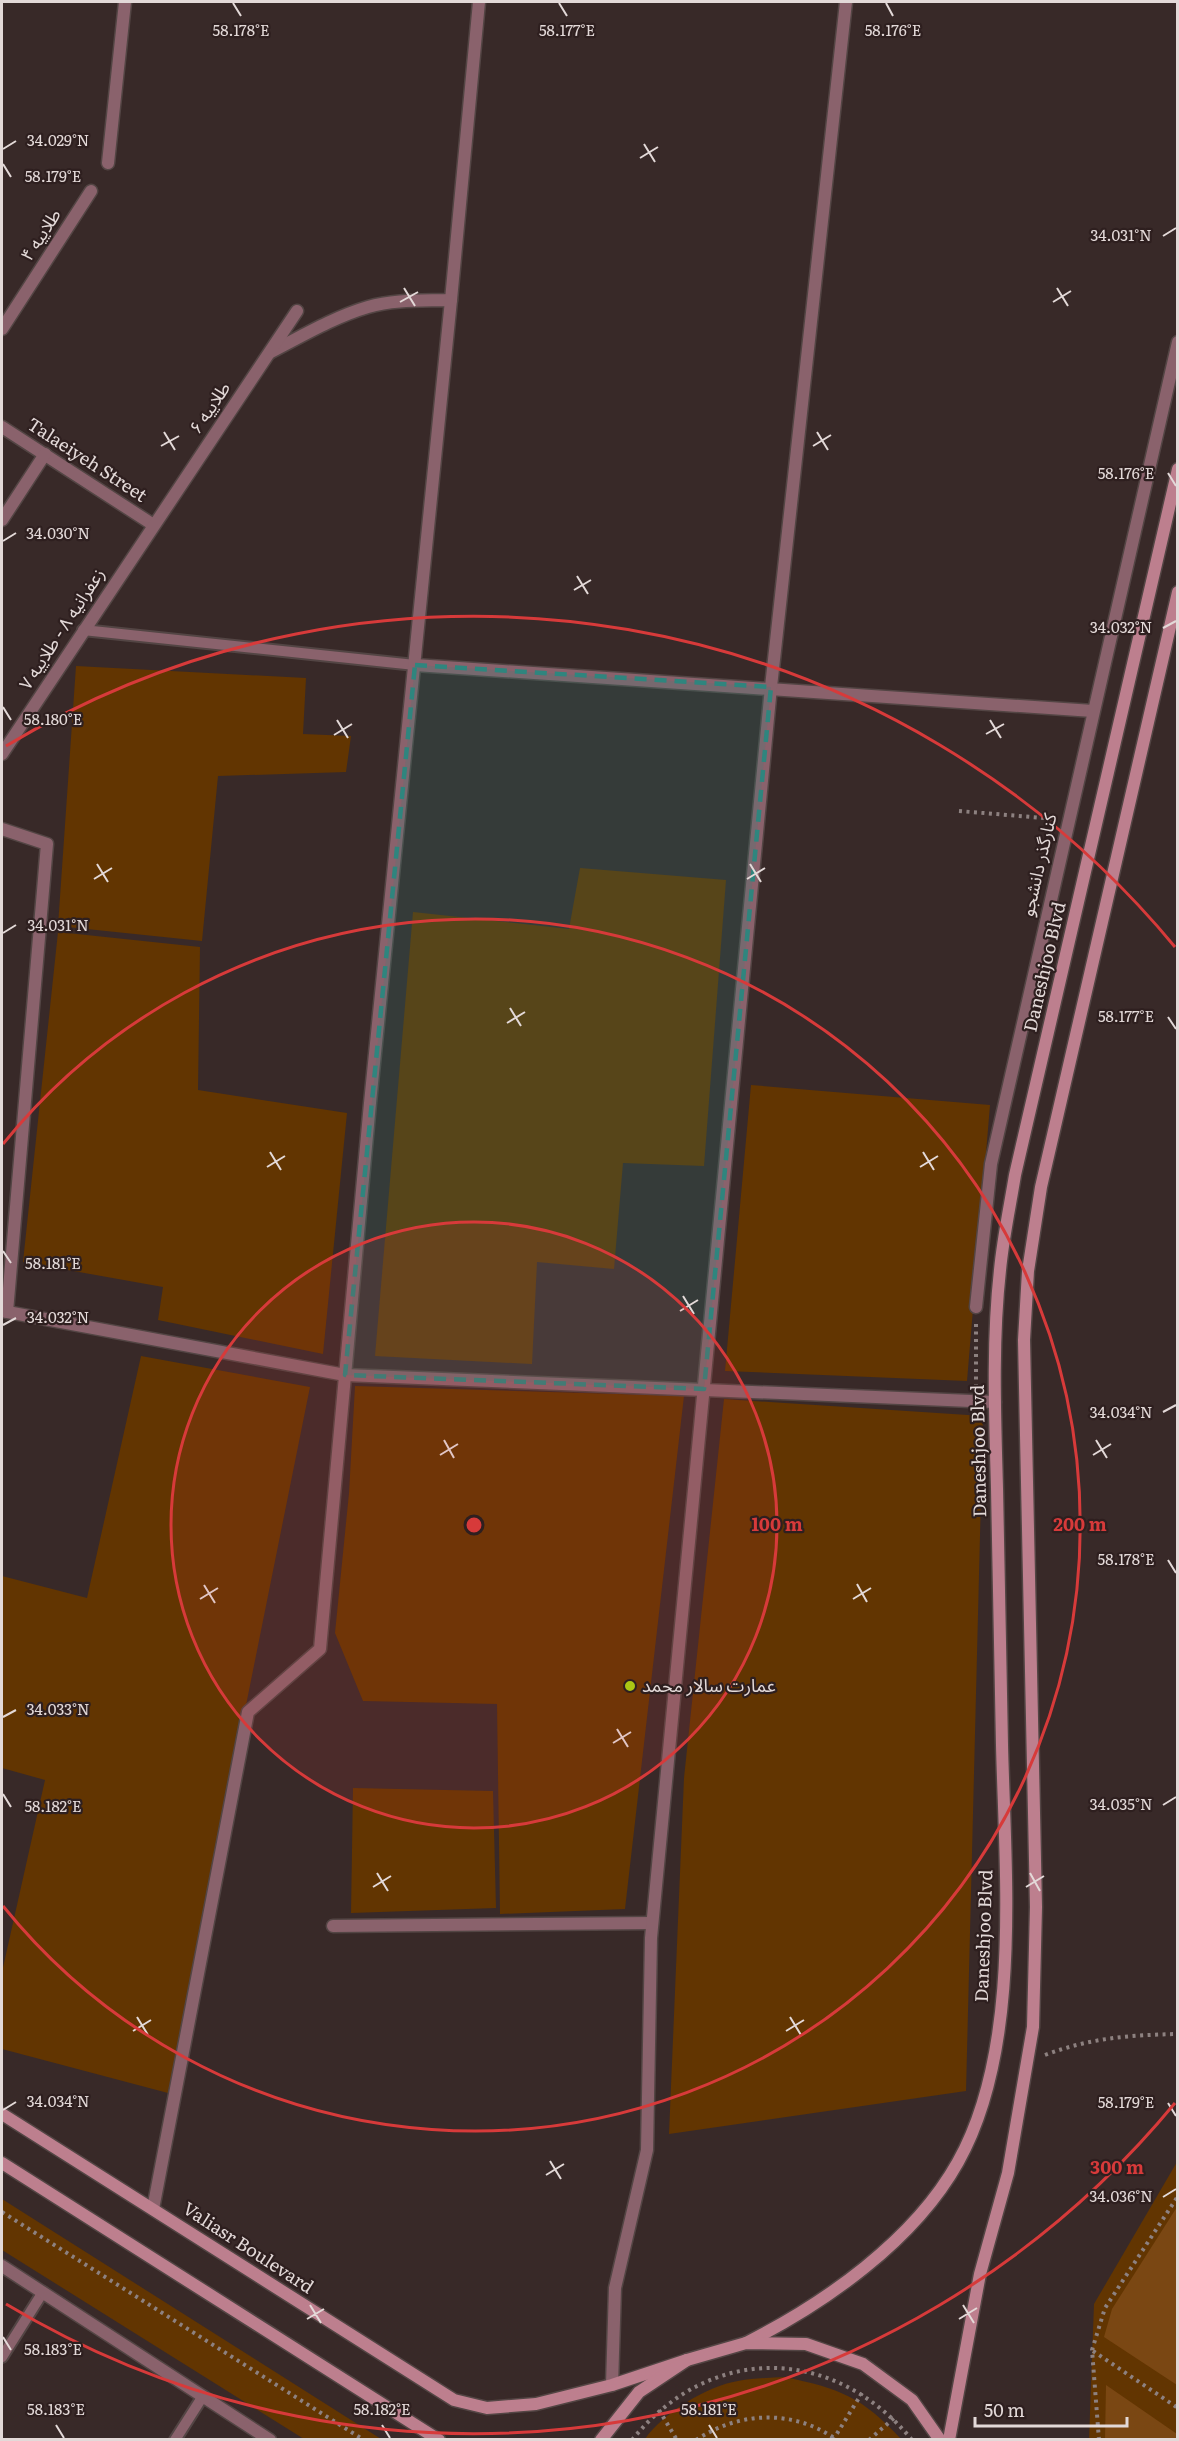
<svg xmlns="http://www.w3.org/2000/svg" width="1179" height="2441" font-family="Literata,'Noto Sans Arabic',serif">
<style>
.green{fill:#623501}
.forest{fill:#7a4713}
.lines{fill:none;stroke-linecap:round;stroke-linejoin:round}
.lane-casing{stroke:#534544;stroke-width:14}
.street-casing{stroke:#534544;stroke-width:15}
.secondary-casing{stroke:#534544;stroke-width:15}
.path{stroke:#8d8180;stroke-width:4;stroke-dasharray:3 4.5;stroke-linecap:butt}
.lane{stroke:#8a626c;stroke-width:10}
.street{stroke:#8a626c;stroke-width:12}
.secondary{stroke:#bd7f8e;stroke-width:12}
.marked{fill:#2f857e;fill-opacity:0.2;stroke:#2f857e;stroke-width:4.5;stroke-dasharray:12 8;stroke-linejoin:round}
.ticks{fill:none;stroke:#e3d9d8;stroke-width:2}
.ring{fill:none;stroke:#d73a3a;stroke-width:3}
.poi-dot{fill:#abc614;stroke:#2e1f1f;stroke-width:2}
.labels{text-anchor:middle;stroke-width:4.5;stroke-linejoin:round;paint-order:stroke}
.street-label{font-size:18px;fill:#e3d9d8;stroke:#2e1f1f}
.poi-label{font-size:18px;fill:#e3d9d8;stroke:#2e1f1f;text-anchor:start}
.ticks-label{font-size:15px;text-anchor:middle;fill:#e3d9d8;stroke:#2e1f1f;stroke-width:4.5;stroke-linejoin:round;paint-order:stroke}
.centre{fill:#d73a3a;stroke:#2e1f1f;stroke-width:3}
.ring-label{font-size:18px;text-anchor:middle;font-weight:bold;fill:#d73a3a;stroke:#2e1f1f;stroke-width:4.5;stroke-linejoin:round;paint-order:stroke}
</style>
<rect width="100%" height="100%" fill="#382928"/>
<g class="green">
<path d="M76 666 306 678 303 734 351 736 346 772 218 776 202 941 58 926Z"/>
<path d="M580 868 726 880 704 1166 623 1163 614 1269 537 1262 532 1364 375 1356 413 912 569 929Z"/>
<path d="M58 932 200 947 198 1090 347 1113 323 1354 158 1320 163 1287 23 1262Z"/>
<path d="M751 1085 990 1105 967 1381 725 1371Z"/>
<path d="M141 1356 310 1387 168 2093 2 2049V1972L45 1780 2 1768V1576L87 1598Z"/>
<path d="M355 1386 684 1396 625 1909 500 1914 497 1704 363 1701 335 1633 349 1493Z"/>
<path d="M724 1399 983 1416 966 2091 669 2134 684 1778Z"/>
<path d="M353 1788 493 1791 496 1908 351 1913Z"/>
<path d="M1177 2162V2439L1089 2440 1094 2304Z"/>
<path d="M2 2199 381 2439H304L2 2250Z"/>
<path d="M785 2377C841 2389 862 2397 901 2439H645C663 2413 707 2386 738 2381 754 2378 770 2378 785 2377Z"/>
</g>
<g class="forest">
<path d="M1177 2207V2385L1104 2337 1112 2309Z"/>
<path d="M1106 2385 1177 2434V2439H1105Z"/>
</g>
<g class="lines">
<defs>
<g id="lane">
<path d="M83 630 415 665"/>
<path d="M2 2357 43 2292"/>
<path d="M175 2440 203 2396"/>
</g>
<g id="street">
<path d="M108 163 125 2"/>
<path d="M2 329 91 191"/>
<path d="M271 352C302 336 334 317 368 307 395 299 424 301 451 300"/>
<path d="M2 427 152 524"/>
<path d="M2 520 45 454"/>
<path d="M415 665 1093 711"/>
<path d="M2 754 297 311"/>
<path d="M2 829 47 844 7 1312"/>
<path d="M976 1307 991 1164 1178 342"/>
<path d="M2 1311 345 1375 995 1402"/>
<path d="M333 1926 652 1923"/>
<path d="M153 2209 248 1712 320 1649 370 1103 451 300 479 2"/>
<path d="M2 2266 270 2440"/>
<path d="M612 2385 615 2288 647 2150 651 1938 771 687 846 2"/>
</g>
<g id="secondary">
<path d="M2 2114 454 2400 487 2408 536 2404 612 2385 687 2360"/>
<path d="M2 2163 439 2440"/>
<path d="M746 2343C825 2303 914 2241 958 2162 1022 2048 1005 1873 1002 1745 1000 1660 999 1574 997 1488 995 1416 992 1342 1000 1270 1003 1238 1010 1206 1015 1175L1178 469"/>
<path d="M601 2440 639 2392 687 2360 746 2343 806 2344 863 2364 912 2400 940 2440"/>
<path d="M949 2440 980 2274 1008 2173 1033 2027 1036 1907 1024 1340 1028 1271 1041 1187 1178 592"/>
</g>
</defs>
<use href="#lane" class="lane-casing"/>
<use href="#street" class="street-casing"/>
<use href="#secondary" class="secondary-casing"/>
<g class="path">
<path d="M959 811 1055 819"/>
<path d="M976 1387V1320"/>
<path d="M1045 2055C1090 2038 1129 2035 1178 2034"/>
<path d="M2 2212 364 2440"/>
<path d="M1093 2351 1178 2408"/>
<path d="M659 2410 677 2440"/>
<path d="M632 2440C710 2343 834 2345 912 2440"/>
<path d="M696 2440C740 2411 794 2409 837 2440"/>
<path d="M833 2440 862 2393"/>
<path d="M869 2440 894 2418"/>
<path d="M1099 2440 1092 2350 1105 2308 1178 2196"/>
</g>
<use href="#lane" class="lane"/>
<use href="#street" class="street"/>
<use href="#secondary" class="secondary"/>
</g>
<path class="marked" d="M415 665 771 687 704 1389 345 1375Z"/>
<path class="ticks" d="M233 3 241 16M559 3 567 16M886 3 893 16M644 144 655 162M3 149 16 141M640 158 658 147M3 164 11 177M1163 236 1176 228M404 288 415 306M1057 288 1068 306M400 302 418 292M1053 302 1071 291M164 432 175 450M817 432 828 450M161 446 179 436M813 446 831 435M1168 473 1176 486M3 541 16 533M577 576 588 594M574 590 591 580M1163 628 1176 621M3 707 11 720M337 720 348 738M990 720 1001 738M986 734 1004 724M334 735 352 724M97 864 108 882M750 864 761 882M94 879 112 868M747 879 765 868M3 933 16 925M510 1008 521 1026M1168 1017 1176 1029M507 1023 525 1012M270 1152 281 1170M923 1152 934 1170M267 1167 285 1156M920 1167 938 1156M3 1251 11 1263M683 1296 694 1314M680 1311 698 1300M3 1325 16 1318M1163 1412 1176 1405M444 1440 454 1458M1096 1440 1107 1458M440 1455 458 1444M1093 1455 1111 1444M1168 1560 1176 1573M857 1584 867 1602M204 1585 215 1603M200 1599 218 1588M853 1599 871 1588M3 1717 16 1710M617 1729 628 1747M613 1743 631 1732M3 1794 11 1807M1163 1805 1176 1797M377 1873 388 1891M1030 1873 1040 1891M373 1887 391 1876M1026 1887 1044 1876M137 2017 148 2035M790 2017 801 2035M133 2031 151 2020M786 2031 804 2020M1168 2103 1176 2116M3 2110 16 2102M550 2161 561 2179M546 2175 564 2164M1163 2197 1176 2189M310 2305 321 2323M963 2305 974 2323M307 2319 324 2309M959 2319 977 2308M3 2337 11 2350M56 2425 64 2438M382 2425 390 2438M709 2425 717 2438"/>
<circle cx="474" cy="1525" r="303" fill="#d73a3a" fill-opacity=".12"/>
<g class="ring">
<circle cx="474" cy="1525" r="303"/>
<path d="M3 1144A606 606 0 1 1 3 1906"/>
<path d="M1175 2103A909 909 0 0 1 6 2304M6 746A909 909 0 0 1 1175 947"/>
</g>
<circle class="poi-dot" cx="630" cy="1686" r="6"/>
<g class="labels">
<g class="street-label">
<text transform="translate(41 235) rotate(-57)" y="6">طلاییه ۴</text>
<text transform="translate(210 408) rotate(-56)" y="6">طلاییه ۶</text>
<text transform="translate(87 460) rotate(33)" y="6">Talaeiyeh Street</text>
<text transform="translate(62 629) rotate(-57)" y="6">زعفرانیه ۸ - طلاییه ۷</text>
<text transform="translate(1039 865) rotate(-77)" y="6">کنارگذر دانشجو</text>
<text transform="translate(1045 967) rotate(-77)" y="6">Daneshjoo Blvd</text>
<text transform="translate(979 1451) rotate(-91)" y="6">Daneshjoo Blvd</text>
<text transform="translate(984 1936) rotate(-88)" y="6">Daneshjoo Blvd</text>
<text transform="translate(248 2248) rotate(33)" y="6">Valiasr Boulevard</text>
</g>
<g class="poi-label">
<text x="642" y="1692">عمارت سالار محمد</text>
</g>
</g>
<g class="ticks-label">
<text x="241" y="36">58.178°E</text>
<text x="567" y="36">58.177°E</text>
<text x="893" y="36">58.176°E</text>
<text x="58" y="146">34.029°N</text>
<text x="53" y="182">58.179°E</text>
<text x="1121" y="241">34.031°N</text>
<text x="1126" y="479">58.176°E</text>
<text x="58" y="539">34.030°N</text>
<text x="1121" y="633">34.032°N</text>
<text x="53" y="725">58.180°E</text>
<text x="58" y="931">34.031°N</text>
<text x="1126" y="1022">58.177°E</text>
<text x="53" y="1269">58.181°E</text>
<text x="58" y="1323">34.032°N</text>
<text x="1121" y="1418">34.034°N</text>
<text x="1126" y="1565">58.178°E</text>
<text x="58" y="1715">34.033°N</text>
<text x="1121" y="1810">34.035°N</text>
<text x="53" y="1812">58.182°E</text>
<text x="58" y="2107">34.034°N</text>
<text x="1126" y="2108">58.179°E</text>
<text x="1121" y="2202">34.036°N</text>
<text x="53" y="2355">58.183°E</text>
<text x="56" y="2415">58.183°E</text>
<text x="382" y="2415">58.182°E</text>
<text x="709" y="2415">58.181°E</text>
</g>
<circle cx="474" cy="1525" r="9" class="centre"/>
<g class="ring-label">
<text x="777" y="1531">100 m</text>
<text x="1080" y="1531">200 m</text>
<text x="1117" y="2174">300 m</text>
</g>
<rect width="1179" height="2441" fill="none" stroke="#e3d9d8" stroke-width="6"/>
<path d="M975 2417v9h152v-9" fill="none" stroke="#e3d9d8" stroke-width="3"/>
<text x="984" y="2417" font-size="18" fill="#e3d9d8" stroke="#2e1f1f" stroke-width="4.5" paint-order="stroke">50 m</text>
</svg>
